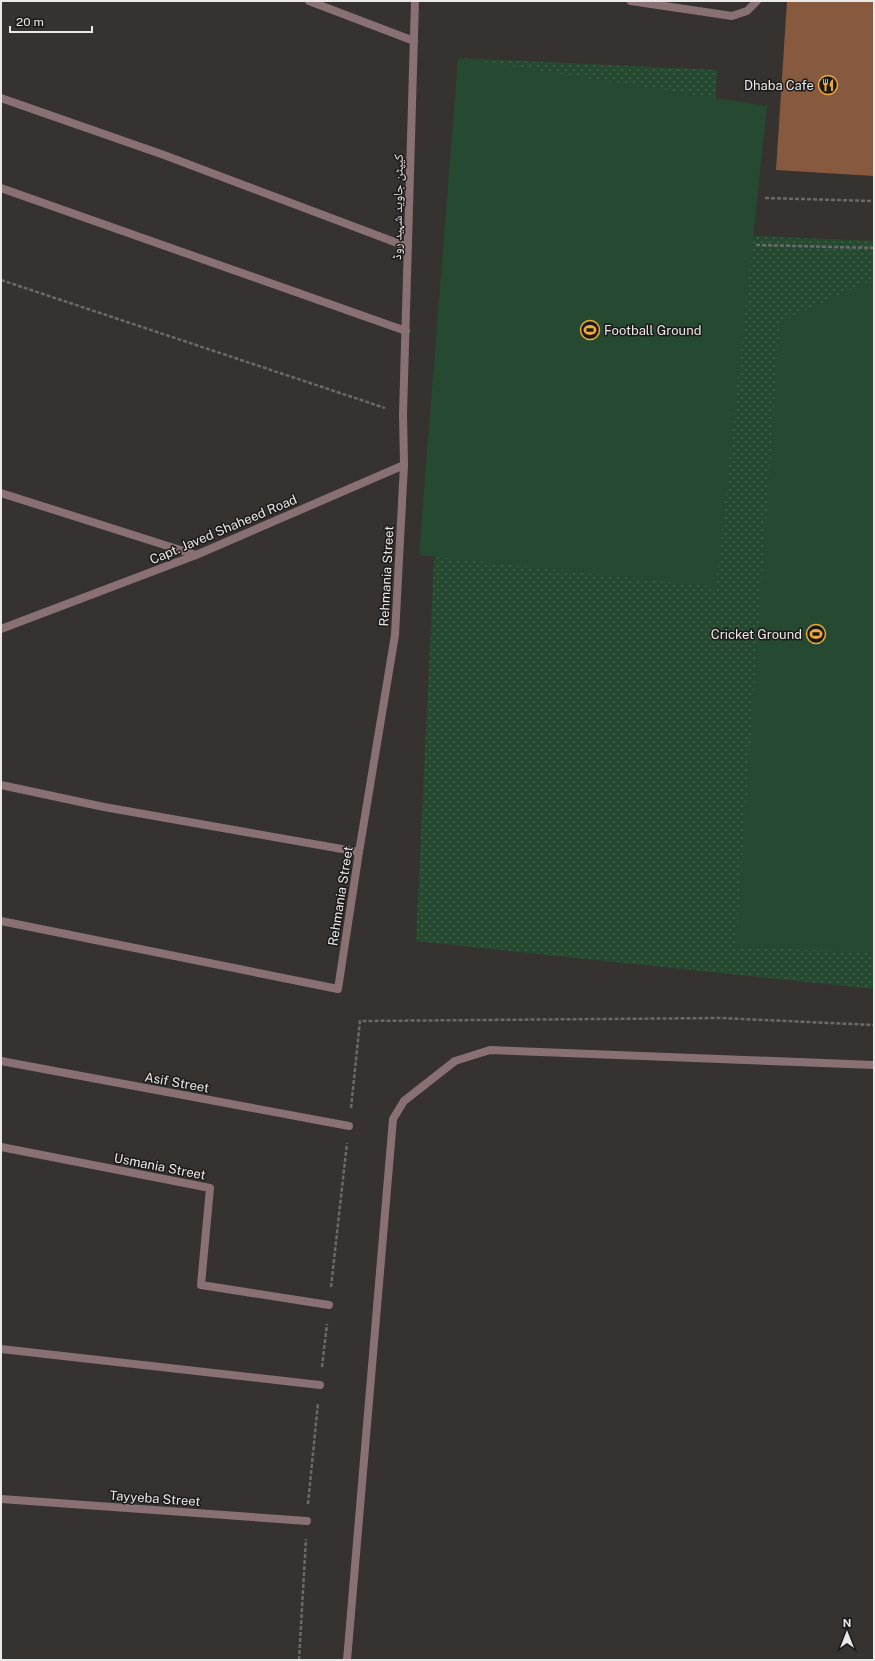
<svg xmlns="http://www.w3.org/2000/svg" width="875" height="1661" font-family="'Public Sans','Noto Naskh Arabic',sans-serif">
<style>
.grass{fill:url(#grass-dots)}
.pitch{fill:#264a31}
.building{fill:#875a3f}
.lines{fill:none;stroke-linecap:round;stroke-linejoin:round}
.path{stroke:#6c6a68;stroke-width:2.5;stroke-dasharray:4 2;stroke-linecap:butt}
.service{stroke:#897072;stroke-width:8}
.minor{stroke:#897072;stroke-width:8}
.labels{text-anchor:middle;stroke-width:3;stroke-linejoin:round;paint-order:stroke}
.poi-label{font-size:13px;fill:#ebe9e8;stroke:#1c1a19;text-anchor:end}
.street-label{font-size:13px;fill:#ebe9e8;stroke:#1c1a19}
</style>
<defs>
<pattern id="grass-dots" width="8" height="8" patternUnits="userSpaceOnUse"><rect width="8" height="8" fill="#264a31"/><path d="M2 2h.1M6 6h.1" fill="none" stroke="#46644f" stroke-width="1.8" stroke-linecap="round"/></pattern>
</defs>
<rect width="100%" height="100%" fill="#353230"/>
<path class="grass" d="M458 58 717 70 709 234 874 241V989L416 941Z"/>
<g class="pitch">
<path d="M458 58 767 106 716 587 419 555Z"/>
<path d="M874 279V952L736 947 780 322Z"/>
</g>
<path class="building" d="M787 1H874V176L776 170Z"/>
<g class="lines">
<g class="path">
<path d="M765 198 874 201"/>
<path d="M756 245 874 248"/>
<path d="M1 280 385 408"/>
<path d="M351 1108 360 1021 720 1018 874 1025"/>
<path d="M331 1287 347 1143"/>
<path d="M322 1367 327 1324"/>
<path d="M308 1504 318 1403"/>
<path d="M299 1660 306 1539"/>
</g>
<g class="service">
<path d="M631 1 732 16 747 11 757 1"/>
<path d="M347 1660 393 1119 404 1101 455 1061 490 1050 874 1065"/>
</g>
<g class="minor">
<path d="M309 1 414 41"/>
<path d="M1 98 164 155 408 247"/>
<path d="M1 188 406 331"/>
<path d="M1 493 196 555"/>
<path d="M1 629 196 555 404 465 403 414 415 1"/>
<path d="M1 785 104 807 359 852"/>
<path d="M1 921 338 989 359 852 395 635 404 465"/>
<path d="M1 1061 349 1126"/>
<path d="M1 1147 210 1188 201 1285 329 1305"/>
<path d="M1 1349 320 1385"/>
<path d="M1 1499 307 1521"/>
</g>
</g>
<defs>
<symbol id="restaurant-ring" viewBox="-11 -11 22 22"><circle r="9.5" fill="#1c1a19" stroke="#ebaa39" stroke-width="1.5"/><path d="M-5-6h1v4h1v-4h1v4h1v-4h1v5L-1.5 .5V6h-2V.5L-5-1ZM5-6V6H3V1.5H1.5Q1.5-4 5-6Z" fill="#ebaa39"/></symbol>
<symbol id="stadium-ring" viewBox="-11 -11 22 22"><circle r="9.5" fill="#1c1a19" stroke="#ebaa39" stroke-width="1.5"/><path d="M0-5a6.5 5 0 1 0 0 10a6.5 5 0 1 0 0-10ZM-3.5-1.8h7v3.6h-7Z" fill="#ebaa39"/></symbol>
</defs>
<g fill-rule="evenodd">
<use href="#restaurant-ring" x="817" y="74" width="22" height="22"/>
<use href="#stadium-ring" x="579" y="319" width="22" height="22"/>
<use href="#stadium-ring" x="805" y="623" width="22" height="22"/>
</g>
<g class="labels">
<g class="poi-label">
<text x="814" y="90">Dhaba Cafe</text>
<text x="604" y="335" text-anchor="start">Football Ground</text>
<text x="802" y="639">Cricket Ground</text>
</g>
<g class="street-label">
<text transform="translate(397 207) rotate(-89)" y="5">کیپٹن جاوید شہید روڈ</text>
<text transform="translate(223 529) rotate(-23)" y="5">Capt. Javed Shaheed Road</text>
<text transform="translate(386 576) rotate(-87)" y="5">Rehmania Street</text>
<text transform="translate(340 896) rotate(-81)" y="5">Rehmania Street</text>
<text transform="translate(177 1082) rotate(10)" y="5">Asif Street</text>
<text transform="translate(160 1166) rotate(11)" y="5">Usmania Street</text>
<text transform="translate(155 1498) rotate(4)" y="5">Tayyeba Street</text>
</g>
</g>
<rect width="875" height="1661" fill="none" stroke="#ebe9e8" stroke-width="4"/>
<g transform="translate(847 1633)" stroke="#1c1a19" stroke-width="3" paint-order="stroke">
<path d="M0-3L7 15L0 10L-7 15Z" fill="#ebe9e8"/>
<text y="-6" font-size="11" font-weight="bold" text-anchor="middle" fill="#ebe9e8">N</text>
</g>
<path d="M10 26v6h82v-6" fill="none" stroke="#ebe9e8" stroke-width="2"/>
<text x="16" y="26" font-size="12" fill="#ebe9e8" stroke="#1c1a19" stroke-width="3" paint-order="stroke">20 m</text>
</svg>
